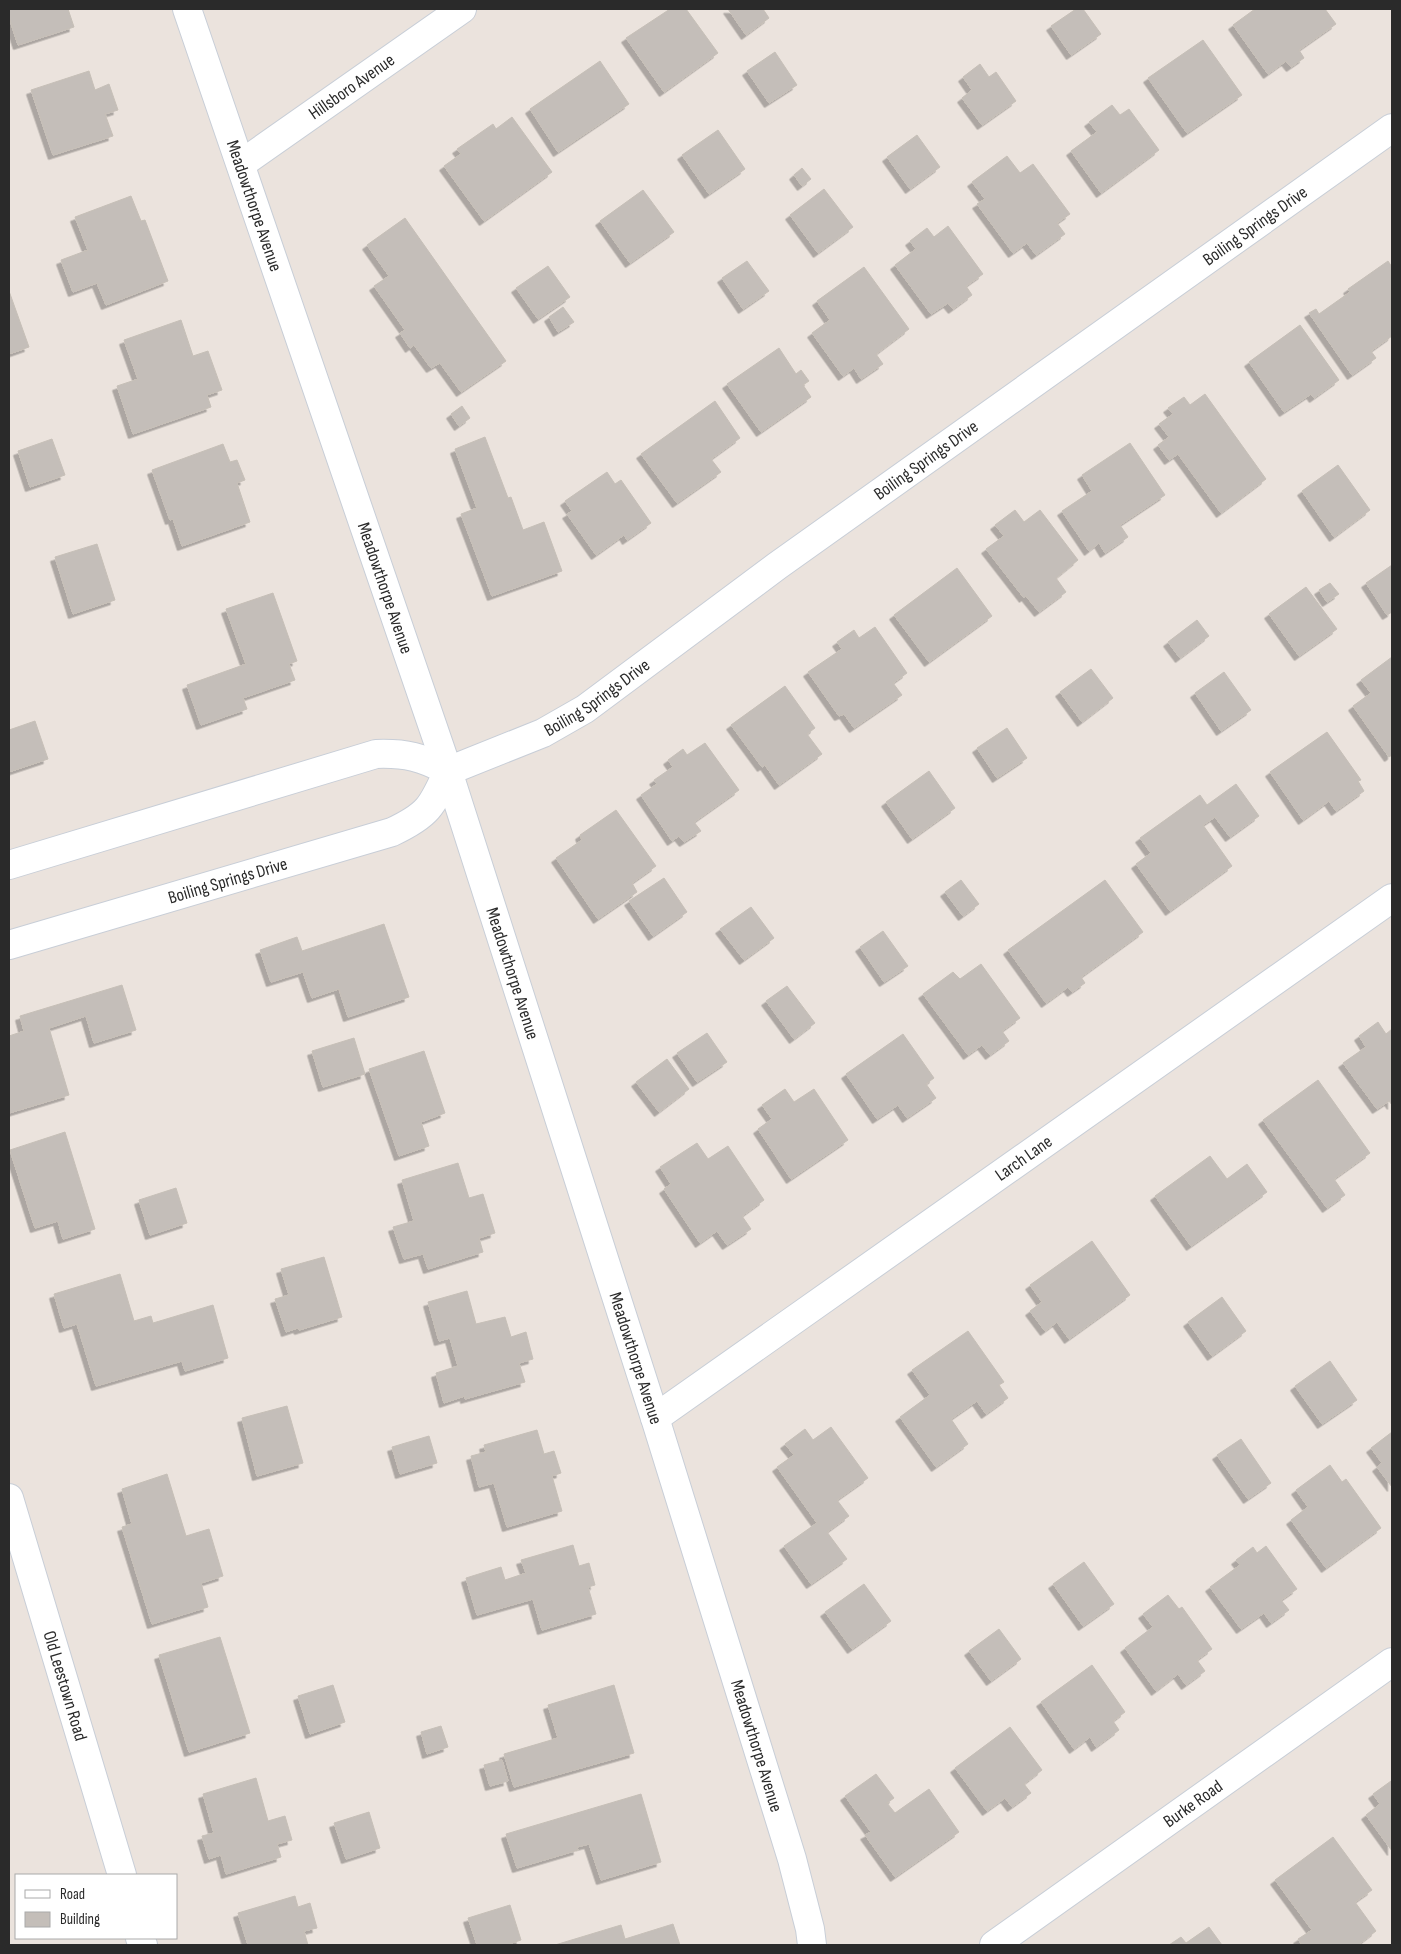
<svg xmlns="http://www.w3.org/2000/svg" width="1401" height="1954" font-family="'Sofia Sans Condensed',sans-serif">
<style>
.building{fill:#c4beb9;stroke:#c6bfb7;filter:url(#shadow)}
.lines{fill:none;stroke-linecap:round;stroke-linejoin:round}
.minor-casing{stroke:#c8ced7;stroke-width:30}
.minor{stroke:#fff;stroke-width:28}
.labels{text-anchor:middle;stroke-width:4.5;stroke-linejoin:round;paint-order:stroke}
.street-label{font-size:18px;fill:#2a2a2a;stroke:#fff}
</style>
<defs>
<filter id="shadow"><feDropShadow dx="-4.5" dy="4.5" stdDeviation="0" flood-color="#0004"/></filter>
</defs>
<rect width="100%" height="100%" fill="#ebe3dd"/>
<g class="building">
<path d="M9 9H68L74 27 18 45 9 17Z"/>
<path d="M670 9H686L718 53 664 92 626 38Z"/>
<path d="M728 9H763L769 18 746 35Z"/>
<path d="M1076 9H1083L1101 34 1071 55 1051 26Z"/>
<path d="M1255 9H1325L1336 24 1299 50 1304 58 1291 67 1286 61 1268 74 1233 25Z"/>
<path d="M1203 40 1242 95 1187 133 1148 78Z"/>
<path d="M775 52 797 85 769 103 747 71Z"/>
<path d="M600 61 629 104 558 152 530 109Z"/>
<path d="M980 64 989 77 996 72 1016 101 982 125 962 98 972 90 963 77Z"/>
<path d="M89 71 95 90 109 84 118 110 105 114 113 136 53 155 31 90Z"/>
<path d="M1112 105 1120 115 1129 109 1159 150 1101 193 1071 151 1097 132 1089 122Z"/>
<path d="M512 117 552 172 484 221 444 166 461 154 457 149 493 124 496 129Z"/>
<path d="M718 130 745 169 709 194 682 155Z"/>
<path d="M917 135 940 167 910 189 887 157Z"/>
<path d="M1007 156 1020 173 1033 164 1070 214 1057 223 1065 234 1036 255 1027 243 1013 253 977 204 985 199 972 182Z"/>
<path d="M802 168 811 179 802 186 794 175Z"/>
<path d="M824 189 853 227 818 253 790 215Z"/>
<path d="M643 190 674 232 630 263 600 221Z"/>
<path d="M131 196 141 221 145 220 168 281 106 305 97 283 73 292 61 260 88 250 75 217Z"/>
<path d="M405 218 506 361 461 392 440 363 431 368 414 345 410 348 400 333 405 330 374 286 389 276 367 245Z"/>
<path d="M948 226 983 274 966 286 972 295 953 309 948 303 931 314 895 265 916 249 910 241 927 228 934 237Z"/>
<path d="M747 261 769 291 743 309 722 278Z"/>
<path d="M1388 261 1392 267V336L1371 351 1376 358 1352 375 1309 313 1316 309 1319 314 1350 292 1348 289Z"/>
<path d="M548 266 570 297 538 319 516 288Z"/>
<path d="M864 267 909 329 876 354 883 364 861 379 854 368 843 376 812 333 830 320 817 301Z"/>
<path d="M9 291 29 347 9 354Z"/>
<path d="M563 307 574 322 558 332 549 317Z"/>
<path d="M181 320 193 356 208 351 222 390 207 395 211 407 133 434 117 386 138 379 124 340Z"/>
<path d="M1300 325 1339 380 1314 398 1311 394 1284 412 1249 362Z"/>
<path d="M779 348 796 374 801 370 809 381 803 385 811 397 761 432 727 384Z"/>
<path d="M1205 394 1266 479 1221 513 1178 454 1169 460 1158 445 1169 437 1159 424 1173 414 1168 408 1184 397 1190 405Z"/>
<path d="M715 401 740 438 711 459 721 472 677 503 641 454Z"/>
<path d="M462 406 470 418 459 426 451 414Z"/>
<path d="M485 437 508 498 511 497 523 530 544 522 562 571 492 596 461 514 477 508 455 449Z"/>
<path d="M52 439 65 475 30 487 18 451Z"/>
<path d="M1130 443 1165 495 1120 525 1128 537 1105 553 1099 543 1089 551 1062 511 1092 491 1082 475Z"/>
<path d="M223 444 230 462 237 460 245 480 237 483 250 522 182 546 173 519 170 520 152 470Z"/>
<path d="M1338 465 1370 510 1334 537 1302 491Z"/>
<path d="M607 472 615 484 621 480 651 523 627 540 624 535 596 555 567 514 572 511 565 501Z"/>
<path d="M1015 510 1024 522 1040 510 1078 560 1056 578 1066 592 1039 612 1026 596 1024 598 986 549 1004 536 995 525Z"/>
<path d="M97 544 115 600 73 614 55 557Z"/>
<path d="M1392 565V612L1387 615 1366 583Z"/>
<path d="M957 568 992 616 929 662 894 615Z"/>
<path d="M1330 583 1339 594 1327 602 1319 590Z"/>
<path d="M1306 587 1337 629 1299 656 1269 614Z"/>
<path d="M273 593 297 661 289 664 295 680 243 698 247 709 201 725 187 685 246 664 226 609Z"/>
<path d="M1197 620 1209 636 1180 658 1168 642Z"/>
<path d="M875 627 907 673 893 683 902 695 854 728 844 714 839 716 808 672 842 649 837 642 854 630 859 638Z"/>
<path d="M1392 657V755L1389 757 1353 706 1371 693 1361 680Z"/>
<path d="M1091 669 1113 698 1082 722 1060 692Z"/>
<path d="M1224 672 1251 710 1221 731 1195 693Z"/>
<path d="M785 686 815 728 807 734 822 754 779 785 765 765 762 767 731 725Z"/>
<path d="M35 721 48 759 9 772V730Z"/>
<path d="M1007 728 1027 758 997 778 977 748Z"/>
<path d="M1327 732 1361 780 1358 781 1364 791 1336 811 1329 801 1303 820 1270 772Z"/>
<path d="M705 743 739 790 694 822 701 831 684 842 679 836 672 841 641 795 657 784 654 780 673 767 668 760 683 749 687 755Z"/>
<path d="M929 771 955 808 912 839 886 802Z"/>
<path d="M1236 784 1259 816 1230 837 1215 817 1203 825 1232 866 1170 911 1136 864 1151 853 1140 838 1200 795 1207 805Z"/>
<path d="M616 810 656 866 632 883 637 892 598 919 556 858 582 840 580 835Z"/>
<path d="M664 878 687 912 653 936 629 901Z"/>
<path d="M961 880 979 904 963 916 945 892Z"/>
<path d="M1105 880 1143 932 1081 977 1085 983 1072 992 1068 987 1046 1003 1008 950Z"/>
<path d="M751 907 774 938 744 960 720 929Z"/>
<path d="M384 924 409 997 348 1017 339 989 312 998 303 972 271 982 260 950 297 937 302 951Z"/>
<path d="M883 931 908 966 884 982 860 947Z"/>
<path d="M981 964 1020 1018 1002 1031 1009 1041 990 1055 982 1045 968 1055 923 994 953 972 960 979Z"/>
<path d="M122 985 136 1030 94 1043 86 1016 49 1028 69 1095 9 1113V1036L24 1031 20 1016Z"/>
<path d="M787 986 815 1023 794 1039 766 1001Z"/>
<path d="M1378 1022 1386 1034 1392 1029V1105L1389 1101 1377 1109 1343 1063 1366 1047 1359 1036Z"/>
<path d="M707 1033 727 1062 697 1082 677 1053Z"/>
<path d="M903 1034 934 1078 926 1084 936 1098 907 1118 898 1105 877 1119 846 1074Z"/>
<path d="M354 1038 365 1074 323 1087 312 1051Z"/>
<path d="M424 1051 445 1113 421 1122 429 1146 399 1156 369 1069Z"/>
<path d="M667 1059 689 1089 659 1112 636 1082Z"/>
<path d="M1318 1080 1370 1153 1334 1179 1345 1195 1327 1208 1263 1120Z"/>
<path d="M785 1089 794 1102 814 1089 848 1140 791 1179 758 1129 772 1119 762 1105Z"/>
<path d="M65 1132 95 1229 63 1239 58 1221 35 1228 10 1150Z"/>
<path d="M697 1143 708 1159 728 1146 764 1200 742 1216 751 1229 727 1245 717 1231 700 1243 664 1189 671 1184 660 1167Z"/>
<path d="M1210 1156 1227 1179 1247 1164 1267 1192 1191 1246 1155 1196Z"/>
<path d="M458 1163 469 1198 483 1194 495 1233 479 1238 483 1252 428 1269 423 1254 404 1259 393 1227 414 1221 402 1180Z"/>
<path d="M176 1188 187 1223 150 1235 139 1200Z"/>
<path d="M1092 1241 1130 1295 1069 1339 1057 1322 1045 1331 1030 1311 1042 1302 1030 1285Z"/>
<path d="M324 1257 342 1317 299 1330 298 1328 286 1332 275 1299 289 1295 281 1269Z"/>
<path d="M120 1274 134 1321 151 1316 153 1323 213 1305 228 1358 185 1371 182 1361 96 1386 77 1324 64 1328 54 1294Z"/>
<path d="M467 1291 476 1324 505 1317 511 1337 526 1332 533 1359 519 1363 525 1382 465 1399V1396L444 1403 436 1373 458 1366 450 1338 439 1341 428 1302Z"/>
<path d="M1222 1297 1246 1331 1212 1356 1188 1322Z"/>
<path d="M968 1331 1004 1382 999 1385 1008 1398 986 1414 977 1401 951 1419 968 1444 936 1467 900 1417 930 1395 912 1370Z"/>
<path d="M1330 1361 1357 1400 1322 1424 1295 1386Z"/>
<path d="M287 1406 303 1463 257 1476 242 1418Z"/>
<path d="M831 1427 868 1478 837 1500 849 1516 827 1532 847 1559 811 1584 784 1546 817 1523 777 1467 794 1455 785 1444 805 1429 813 1440Z"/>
<path d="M537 1430 544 1454 554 1451 561 1473 552 1476 562 1511 507 1527 494 1483 479 1487 471 1456 486 1452 484 1445Z"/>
<path d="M1392 1432V1487L1377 1467 1382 1463 1371 1448Z"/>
<path d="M429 1436 437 1463 400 1474 392 1447Z"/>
<path d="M1241 1439 1271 1483 1248 1499 1217 1455Z"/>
<path d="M1330 1465 1342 1482 1346 1479 1381 1528 1326 1568 1291 1520 1308 1507 1296 1490Z"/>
<path d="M167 1474 186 1536 209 1529 223 1576 201 1583 208 1607 152 1624 122 1527 132 1524 122 1489Z"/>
<path d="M573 1545 579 1566 589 1563 595 1585 588 1587 596 1614 542 1630 533 1599 477 1615 466 1578 501 1567 505 1580 526 1573 521 1560Z"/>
<path d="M1266 1546 1297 1589 1281 1600 1289 1610 1271 1623 1264 1613 1241 1629 1210 1587 1240 1565 1236 1560 1253 1547 1257 1553Z"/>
<path d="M1084 1562 1114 1604 1083 1626 1053 1584Z"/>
<path d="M864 1584 891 1621 852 1649 825 1612Z"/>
<path d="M1168 1595 1179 1609 1182 1607 1212 1649 1197 1660 1205 1671 1186 1685 1178 1674 1156 1691 1125 1648 1153 1627 1143 1614Z"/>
<path d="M999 1629 1021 1659 991 1681 969 1651Z"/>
<path d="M220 1637 250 1733 189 1752 159 1655Z"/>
<path d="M1092 1665 1125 1712 1113 1721 1119 1730 1096 1747 1090 1737 1074 1749 1041 1702Z"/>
<path d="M333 1685 345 1722 310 1734 298 1696Z"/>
<path d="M614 1685 634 1753 514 1787 504 1754 558 1738 548 1705Z"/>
<path d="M441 1726 448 1747 427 1754 421 1732Z"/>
<path d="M1010 1727 1042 1770 1024 1784 1031 1793 1012 1807 1005 1798 987 1811 955 1768Z"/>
<path d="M502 1760 508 1781 490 1786 484 1765Z"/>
<path d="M876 1774 894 1798 887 1803 895 1813 929 1789 959 1832 895 1877 865 1835 871 1832 845 1796Z"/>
<path d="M256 1778 268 1821 285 1816 292 1840 277 1844 281 1857 226 1874 221 1855 209 1859 202 1836 214 1833 203 1794Z"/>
<path d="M1391 1781 1392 1783V1851L1366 1815 1380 1804 1373 1794Z"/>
<path d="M641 1794 661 1862 601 1880 589 1844 577 1847 578 1850 517 1868 506 1834Z"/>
<path d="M369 1812 380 1848 346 1859 334 1823Z"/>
<path d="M1333 1837 1372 1890 1355 1902 1376 1931 1358 1945H1302L1298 1939 1312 1930 1275 1880Z"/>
<path d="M295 1896 298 1907 310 1903 317 1928 304 1931 308 1945H248L238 1913Z"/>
<path d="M510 1905 521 1940 506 1945H477L468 1918Z"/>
<path d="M673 1924 680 1945H555L621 1925 625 1939Z"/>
<path d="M1209 1927 1222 1945H1169L1181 1937 1186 1943Z"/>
</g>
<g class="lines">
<defs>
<g id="minor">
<path id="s1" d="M187 9 448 771 655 1418 792 1859 810 1929 812 1945"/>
<path id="s2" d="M241 164 462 9"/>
<path d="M9 865 376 754C406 753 422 757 448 771"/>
<path id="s3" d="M9 945 392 832C428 815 432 807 448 771L543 733 585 709 777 566 1392 128"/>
<path id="s4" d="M655 1418 1392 898"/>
<path id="s5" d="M9 1498 122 1875"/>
<path d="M140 1938 143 1945"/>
<path id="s6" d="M994 1945 1392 1662"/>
</g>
</defs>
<use href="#minor" class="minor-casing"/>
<use href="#minor" class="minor"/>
</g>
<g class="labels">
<g class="street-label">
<text dy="6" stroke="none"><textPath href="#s2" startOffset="135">Hillsboro Avenue</textPath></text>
<text dy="6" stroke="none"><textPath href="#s1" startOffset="208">Meadowthorpe Avenue</textPath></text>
<text dy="6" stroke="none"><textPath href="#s3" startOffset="1462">Boiling Springs Drive</textPath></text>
<text dy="6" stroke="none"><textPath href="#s3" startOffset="1058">Boiling Springs Drive</textPath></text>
<text dy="6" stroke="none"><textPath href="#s1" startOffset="612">Meadowthorpe Avenue</textPath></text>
<text dy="6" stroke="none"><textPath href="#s3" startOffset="652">Boiling Springs Drive</textPath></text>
<text dy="6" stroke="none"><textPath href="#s3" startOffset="228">Boiling Springs Drive</textPath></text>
<text dy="6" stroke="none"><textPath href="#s1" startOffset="1018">Meadowthorpe Avenue</textPath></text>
<text dy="6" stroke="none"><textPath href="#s4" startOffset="451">Larch Lane</textPath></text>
<text dy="6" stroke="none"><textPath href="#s1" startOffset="1422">Meadowthorpe Avenue</textPath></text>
<text dy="6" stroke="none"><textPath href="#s5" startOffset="196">Old Leestown Road</textPath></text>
<text dy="6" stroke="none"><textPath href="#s1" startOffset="1828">Meadowthorpe Avenue</textPath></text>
<text dy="6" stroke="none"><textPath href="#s6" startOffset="244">Burke Road</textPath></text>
</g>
</g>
<rect width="1401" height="1954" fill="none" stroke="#2a2a2a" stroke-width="20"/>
<rect x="15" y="1874" width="162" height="65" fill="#ffffff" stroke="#aaaaaa"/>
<rect x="25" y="1890" width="25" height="8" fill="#ffffff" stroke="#aaaaaa"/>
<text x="60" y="1899" font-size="15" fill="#2a2a2a">Road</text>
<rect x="25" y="1912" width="25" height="15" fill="#c4beb9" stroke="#aaaaaa"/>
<text x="60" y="1924" font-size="15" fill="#2a2a2a">Building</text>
</svg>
